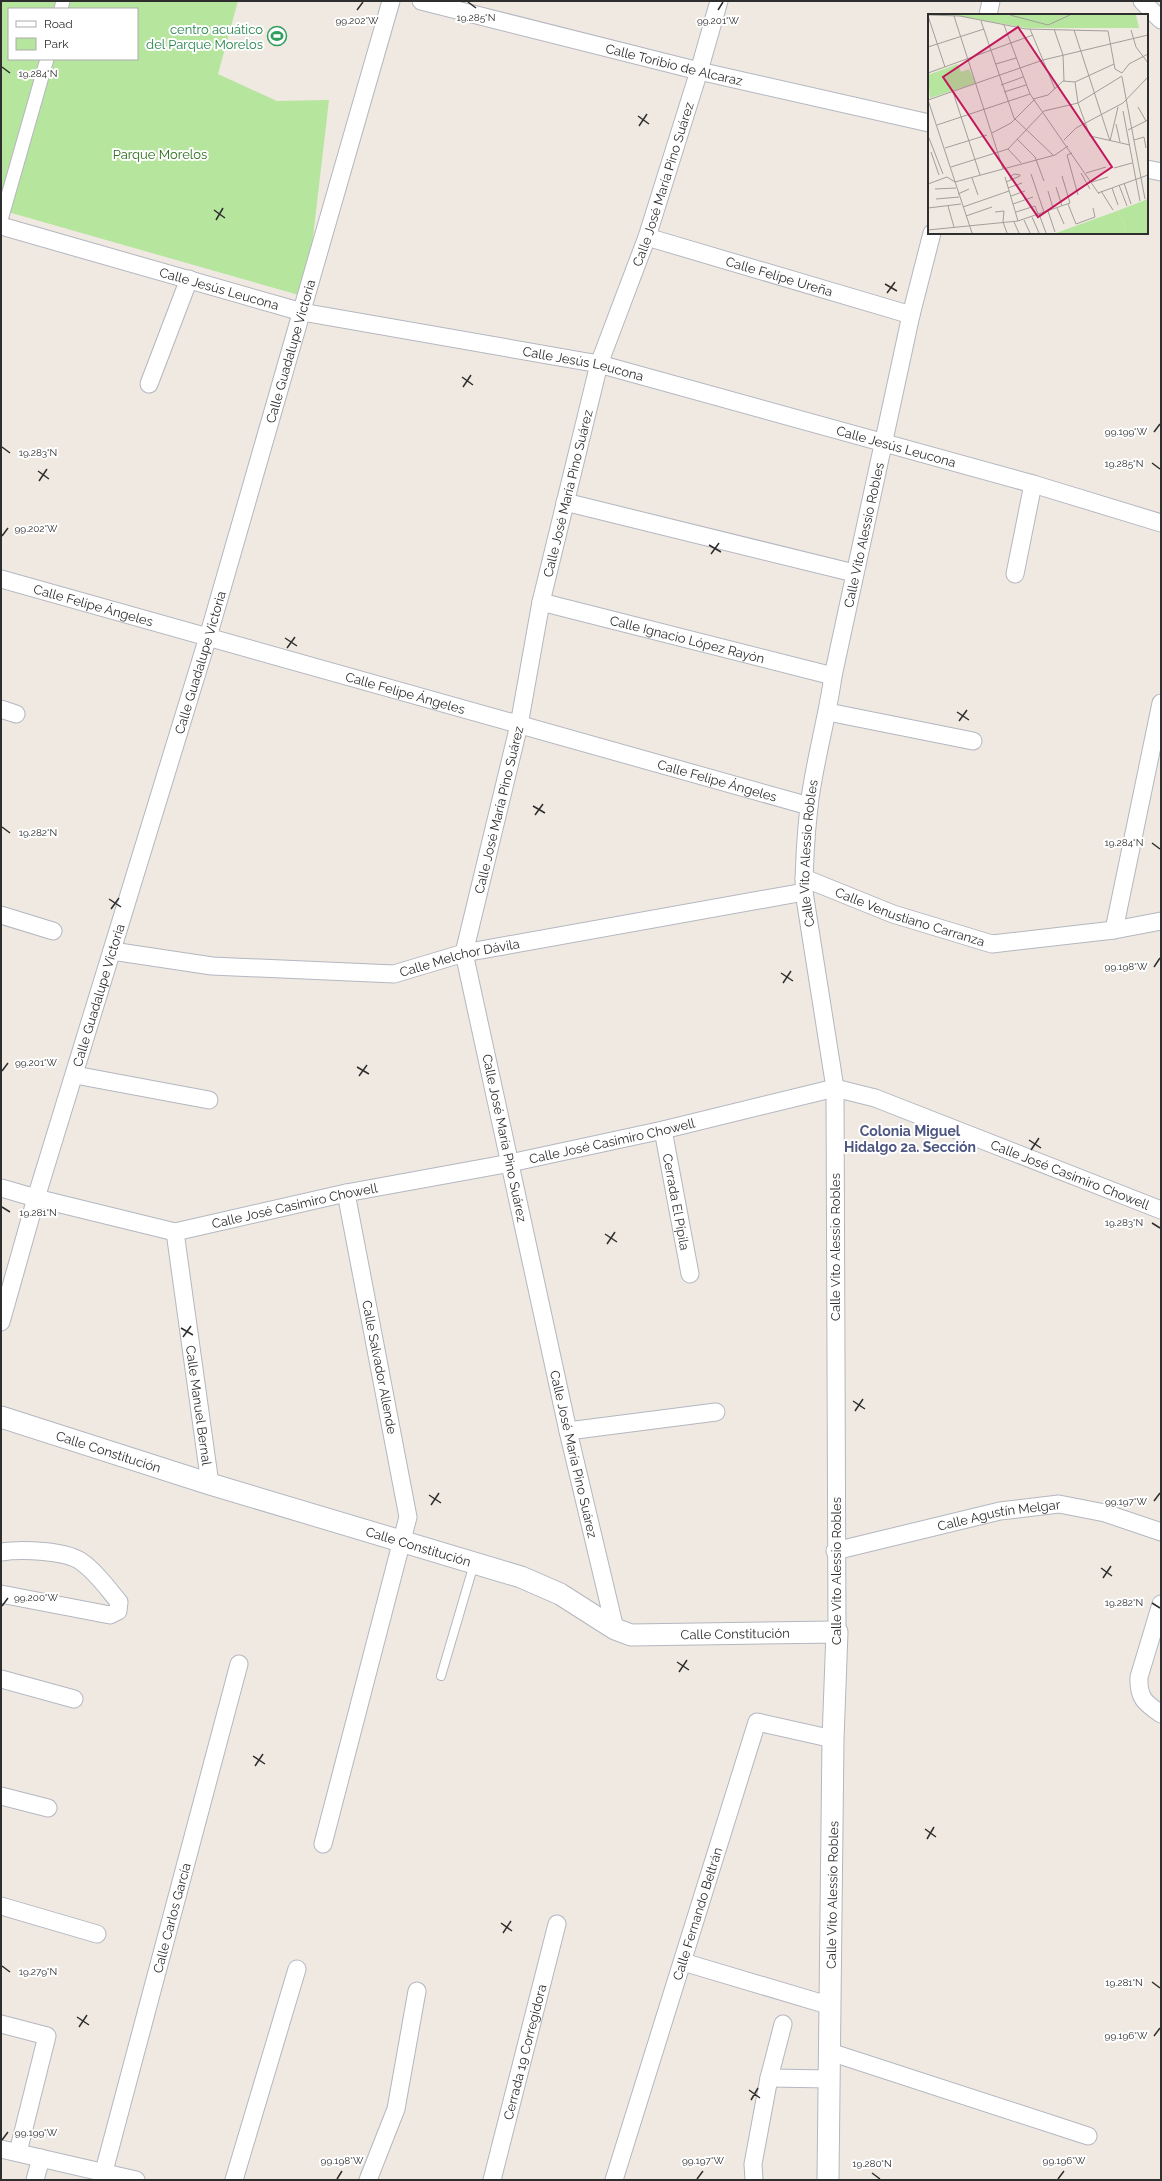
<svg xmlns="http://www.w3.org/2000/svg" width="1162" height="2181" font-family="Raleway,sans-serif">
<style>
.park{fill:#b6e59e;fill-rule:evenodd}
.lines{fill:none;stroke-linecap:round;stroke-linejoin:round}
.service-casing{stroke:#b4b7c1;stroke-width:10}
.pedestrian-casing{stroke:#b4b7c1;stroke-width:15}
.minor-casing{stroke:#b4b7c1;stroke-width:19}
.tertiary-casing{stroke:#b4b7c1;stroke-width:23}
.service{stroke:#fff;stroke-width:8}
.pedestrian{stroke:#fff;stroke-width:13}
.minor{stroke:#fff;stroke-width:17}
.tertiary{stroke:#fff;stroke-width:21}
.ticks{fill:none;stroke:#2e2e2e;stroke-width:1.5}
.labels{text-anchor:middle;stroke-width:4;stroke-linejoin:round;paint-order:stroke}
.leisure-label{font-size:13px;fill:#27864d;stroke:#fff;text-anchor:end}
.street-label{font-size:13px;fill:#2e2e2e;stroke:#fff}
.park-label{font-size:13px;fill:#2c6e1b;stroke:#fff}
.neighbourhood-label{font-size:14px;font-weight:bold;fill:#4d5680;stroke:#fff}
.inset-road{fill:none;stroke:#a29e99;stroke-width:1}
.view{fill:#c2185b;fill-opacity:0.15;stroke:#c2185b;stroke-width:2}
.inset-edge{fill:none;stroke:#2e2e2e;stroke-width:2}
.ticks-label{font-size:10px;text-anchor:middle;fill:#2e2e2e;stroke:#fff;stroke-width:4;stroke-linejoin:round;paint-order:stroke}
</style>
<rect width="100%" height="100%" fill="#efe9e1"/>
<path class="park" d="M1 1H238L218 74 277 101 329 100 306 297 1 210ZM9 9H137V59H9Z"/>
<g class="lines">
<defs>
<path id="service" d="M441 1676 474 1564"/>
<g id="pedestrian">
<path d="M61 9 63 1"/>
<path d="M1 220 47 59"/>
</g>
<g id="minor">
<path id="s1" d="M421 1 699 71 929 123"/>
<path d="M1142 1 1161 20"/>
<path d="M988 15 991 1"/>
<path d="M1147 169 1161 172"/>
<path id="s2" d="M1 226 302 312 599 364 1033 484 1161 523"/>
<path id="s3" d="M647 237 911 315"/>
<path d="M149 384 189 279"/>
<path d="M565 502 854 573"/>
<path d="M1015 574 1033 484"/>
<path id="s4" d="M1 579 809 806"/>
<path id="s5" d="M541 602 833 676"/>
<path d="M1 709 16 714"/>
<path d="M828 712 973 741"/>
<path id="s6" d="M804 878 893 914 992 944 1114 930 1161 921"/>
<path d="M1 915 53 931"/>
<path d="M1114 930 1161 703"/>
<path id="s7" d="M112 951 212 966 394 974 464 953 804 892"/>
<path d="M75 1075 209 1100"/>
<path id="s8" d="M663 1130 690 1274"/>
<path id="s9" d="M1 1188 36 1198 175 1232 346 1193 510 1163 663 1130 835 1088 875 1098 1161 1210"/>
<path id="s10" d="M175 1232 210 1484"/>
<path id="s11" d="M1 1322 36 1198 208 637 391 1"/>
<path d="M568 1431 716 1412"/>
<path id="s12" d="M835 1551 1000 1511 1059 1504 1105 1513 1161 1532"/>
<path d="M1 1552C20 1549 68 1550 83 1563 97 1573 108 1589 119 1602L118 1611 110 1615 1 1594"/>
<path d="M1161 1604 1139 1677C1138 1698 1145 1703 1161 1714"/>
<path id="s13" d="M615 1629 568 1431 464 953 519 725 541 602 599 364 647 237 699 71 719 1"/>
<path id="s14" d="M837 1632 835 1088 804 892C804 864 806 834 809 806 814 763 827 720 833 676L911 315 932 233"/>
<path d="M1 1679 74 1699"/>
<path d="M1 1796 48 1808"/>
<path d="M323 1844 408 1517 346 1193"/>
<path d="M1 1906 97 1934"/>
<path d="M683 1962 831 2006"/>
<path d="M1 2024 47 2036 18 2152"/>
<path d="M830 2052 1088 2136"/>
<path d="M769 2078 830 2079"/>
<path d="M1 2149 136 2180"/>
<path id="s15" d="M104 2171 239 1664"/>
<path d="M35 2180 41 2158"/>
<path d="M234 2180 297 1969"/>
<path d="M368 2180 396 2109 417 1991"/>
<path id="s16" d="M492 2180 557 1924"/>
<path id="s17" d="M614 2180 757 1722 833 1739"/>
<path d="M754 2180 753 2164 769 2078 783 2024"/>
</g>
<g id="tertiary">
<path id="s18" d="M1 1417 210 1484 521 1577 560 1594 615 1629 631 1635 837 1632 833 1739 828 2180"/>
</g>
</defs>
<use href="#service" class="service-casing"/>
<use href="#pedestrian" class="pedestrian-casing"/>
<use href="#minor" class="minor-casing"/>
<use href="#tertiary" class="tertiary-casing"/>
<use href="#service" class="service"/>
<use href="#pedestrian" class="pedestrian"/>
<use href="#minor" class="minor"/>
<use href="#tertiary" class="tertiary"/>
</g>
<path class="ticks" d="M468 2 476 8M357 10 363 2M718 10 723 2M2 67 10 73M638 116 649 124M639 126 647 114M214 210 225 218M216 220 223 208M885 284 897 291M887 293 895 282M462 377 473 385M463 387 471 375M1154 432 1160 424M2 447 10 453M1152 463 1160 469M38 471 49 479M39 481 47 469M2 536 8 528M709 545 721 552M711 554 719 543M285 638 297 646M287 648 295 637M957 712 969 720M959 721 967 710M533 806 545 813M535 815 543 804M2 827 10 833M1152 843 1160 849M109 899 121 907M111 909 119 898M1154 967 1160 958M781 973 793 981M783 983 791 971M357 1067 369 1074M2 1071 8 1063M359 1076 367 1065M1029 1140 1041 1148M1031 1150 1039 1138M2 1207 10 1212M1152 1223 1160 1228M605 1234 617 1242M607 1244 615 1232M181 1328 193 1335M183 1337 191 1326M853 1401 865 1409M855 1411 863 1399M429 1495 441 1503M1154 1501 1160 1493M431 1505 439 1493M1101 1568 1112 1576M1103 1578 1111 1566M1152 1603 1160 1608M2 1606 8 1598M677 1662 689 1670M679 1672 687 1660M253 1756 265 1764M255 1766 263 1754M925 1829 936 1837M927 1839 934 1827M501 1923 512 1931M503 1933 511 1921M2 1966 10 1972M1152 1982 1160 1988M77 2017 89 2025M79 2027 87 2015M1154 2036 1160 2028M749 2090 760 2098M751 2100 758 2088M2 2140 8 2132M872 2173 880 2179M337 2179 342 2171M697 2179 703 2171M1058 2179 1064 2171"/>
<defs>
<symbol id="stadium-ring" viewBox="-11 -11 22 22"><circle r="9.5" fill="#fff" stroke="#2e9e5b" stroke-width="1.5"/><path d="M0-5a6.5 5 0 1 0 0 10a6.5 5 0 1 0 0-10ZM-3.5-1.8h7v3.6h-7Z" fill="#2e9e5b"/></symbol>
</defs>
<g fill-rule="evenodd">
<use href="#stadium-ring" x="266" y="25" width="22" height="22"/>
</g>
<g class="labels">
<g class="leisure-label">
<text x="263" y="34">centro acuático<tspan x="263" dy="15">del Parque Morelos</tspan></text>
</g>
<g class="street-label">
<text dy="5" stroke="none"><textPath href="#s1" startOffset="261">Calle Toribio de Alcaraz</textPath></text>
<text dy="5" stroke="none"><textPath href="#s13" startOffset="1488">Calle José María Pino Suárez</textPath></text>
<text dy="5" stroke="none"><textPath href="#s3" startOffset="138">Calle Felipe Ureña</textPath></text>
<text dy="5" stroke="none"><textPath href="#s2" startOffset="227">Calle Jesús Leucona</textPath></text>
<text dy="5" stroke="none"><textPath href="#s11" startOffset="1013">Calle Guadalupe Victoria</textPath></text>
<text dy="5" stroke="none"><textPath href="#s2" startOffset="599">Calle Jesús Leucona</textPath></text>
<text dy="5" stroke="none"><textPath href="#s2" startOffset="923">Calle Jesús Leucona</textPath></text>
<text dy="5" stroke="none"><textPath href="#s13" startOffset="1164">Calle José María Pino Suárez</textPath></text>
<text dy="5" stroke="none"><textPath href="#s14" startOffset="1105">Calle Vito Alessio Robles</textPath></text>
<text dy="5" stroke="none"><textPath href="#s4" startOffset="96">Calle Felipe Ángeles</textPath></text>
<text dy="5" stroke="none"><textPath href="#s5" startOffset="151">Calle Ignacio López Rayón</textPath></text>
<text dy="5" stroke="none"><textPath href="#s11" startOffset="689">Calle Guadalupe Victoria</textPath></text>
<text dy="5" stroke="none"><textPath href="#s4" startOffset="420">Calle Felipe Ángeles</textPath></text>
<text dy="5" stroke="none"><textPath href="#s4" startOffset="744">Calle Felipe Ángeles</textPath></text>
<text dy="5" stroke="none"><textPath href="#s13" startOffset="840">Calle José María Pino Suárez</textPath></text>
<text dy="5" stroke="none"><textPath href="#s14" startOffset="781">Calle Vito Alessio Robles</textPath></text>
<text dy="5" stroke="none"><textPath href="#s6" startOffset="113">Calle Venustiano Carranza</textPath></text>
<text dy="5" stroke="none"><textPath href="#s7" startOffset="351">Calle Melchor Dávila</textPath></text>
<text dy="5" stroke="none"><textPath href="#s11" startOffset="341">Calle Guadalupe Victoria</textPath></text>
<text transform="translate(505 1138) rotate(78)" y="5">Calle José María Pino Suárez</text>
<text dy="5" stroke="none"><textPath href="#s9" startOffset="626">Calle José Casimiro Chowell</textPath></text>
<text dy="5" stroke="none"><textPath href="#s9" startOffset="1106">Calle José Casimiro Chowell</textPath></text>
<text dy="5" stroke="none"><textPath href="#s8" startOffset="73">Cerrada El Pípila</textPath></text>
<text dy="5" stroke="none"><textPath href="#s9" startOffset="302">Calle José Casimiro Chowell</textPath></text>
<text transform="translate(835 1247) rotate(-90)" y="5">Calle Vito Alessio Robles</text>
<text transform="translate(380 1367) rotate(79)" y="5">Calle Salvador Allende</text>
<text dy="5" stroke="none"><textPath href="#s10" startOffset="175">Calle Manuel Bernal</textPath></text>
<text dy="5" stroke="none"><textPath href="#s18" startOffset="113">Calle Constitución</textPath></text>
<text transform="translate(574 1454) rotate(77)" y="5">Calle José María Pino Suárez</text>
<text dy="5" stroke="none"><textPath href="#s12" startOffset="168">Calle Agustín Melgar</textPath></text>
<text dy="5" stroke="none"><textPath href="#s18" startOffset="437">Calle Constitución</textPath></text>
<text transform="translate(836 1571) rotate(-90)" y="5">Calle Vito Alessio Robles</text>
<text dy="5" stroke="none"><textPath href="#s18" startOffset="773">Calle Constitución</textPath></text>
<text transform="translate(832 1895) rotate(-89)" y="5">Calle Vito Alessio Robles</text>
<text dy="5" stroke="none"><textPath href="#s17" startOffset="279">Calle Fernando Beltrán</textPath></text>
<text dy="5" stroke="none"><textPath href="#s15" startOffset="262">Calle Carlos García</textPath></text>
<text dy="5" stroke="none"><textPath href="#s16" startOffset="132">Cerrada 19 Corregidora</textPath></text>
</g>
<g class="park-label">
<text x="160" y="159">Parque Morelos</text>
</g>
<g class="neighbourhood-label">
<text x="910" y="1136">Colonia Miguel<tspan x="910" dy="16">Hidalgo 2a. Sección</tspan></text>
</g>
</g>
<g transform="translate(928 14)">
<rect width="220" height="220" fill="#efe9e1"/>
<path d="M220 185V219H198L195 206 189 197Z" fill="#b6e59e"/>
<path d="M189 197 195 206 198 219H128Z" fill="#b6e59e"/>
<path d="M8 1H208L211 14H99L31 2ZM30 50 33 58 41 55 48 69 2 84 0 61Z" fill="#b6e59e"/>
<path class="inset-road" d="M0 1 32 2 98 15 180 17 187 55 194 59M82 1 120 11 142 1M0 2 17 53M26 2 75 155M53 7 86 104 125 141M76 11 102 80 171 180M102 15 127 75M126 15 135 41 136 67M146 16 182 127M203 16 208 33 220 49M0 33 56 15M68 50 88 44M0 59 105 21M194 59 201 50 220 40M194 63 217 185M147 68 150 89 162 122 202 131M73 71 95 63M25 78 52 161M76 78 98 71M105 85 120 81 135 67 147 68 186 50M0 86 115 46 220 21M0 86 44 219M210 93 218 107M195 97 212 187M188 110 192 128M9 111 102 80M200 116 220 106M64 119 83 109 106 86M1 124 15 160M89 125 107 143 116 167M136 126 148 114 195 89 220 63M206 126 216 123 218 134M182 127 190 93M17 134 59 121M80 135 93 149M3 138 11 161M144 139 139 141 150 181M23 153 80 135 116 97 150 89 194 62M186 154 204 149M153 159 162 175M158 159 178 153M103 160 116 198M77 163 90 207M44 164 50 181M78 168 83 166 92 162V161L86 160 82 163 83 166M164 168 180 163M196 169 203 190M0 170 19 163 27 168 127 141 140 132M191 171 199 192M128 173 134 192M80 174 94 169M184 174 190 191M7 175 28 174M120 177 125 194M173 177 185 196M170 179 220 161M30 180 41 175M83 182 97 177M8 185 31 183M85 190 105 183M140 190 148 210 167 203 165 194M20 192 26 213M35 193 81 177M0 194 33 190M129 194 136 210M120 197 127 218M67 198 76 197 75 208 79 219M88 198 107 192 110 200M111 200 118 219M38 202 64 193M104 203 111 219M96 206 102 219M86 208 91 219M0 216 90 207 142 189 134 162"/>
<path class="view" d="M90 13 184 153 110 203 15 63Z"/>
<rect width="220" height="220" class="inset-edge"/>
</g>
<g class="ticks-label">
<text x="476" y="21">19.285°N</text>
<text x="357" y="24">99.202°W</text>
<text x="718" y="24">99.201°W</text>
<text x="38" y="77">19.284°N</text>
<text x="1126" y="435">99.199°W</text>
<text x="38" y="456">19.283°N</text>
<text x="1124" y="467">19.285°N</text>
<text x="36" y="532">99.202°W</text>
<text x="38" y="836">19.282°N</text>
<text x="1124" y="846">19.284°N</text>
<text x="1126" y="970">99.198°W</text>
<text x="36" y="1066">99.201°W</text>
<text x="38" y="1216">19.281°N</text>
<text x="1124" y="1226">19.283°N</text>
<text x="1126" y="1505">99.197°W</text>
<text x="36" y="1601">99.200°W</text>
<text x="1124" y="1606">19.282°N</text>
<text x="38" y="1975">19.279°N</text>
<text x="1124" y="1986">19.281°N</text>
<text x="1126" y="2039">99.196°W</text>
<text x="36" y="2136">99.199°W</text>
<text x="342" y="2164">99.198°W</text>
<text x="703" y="2164">99.197°W</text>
<text x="1064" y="2164">99.196°W</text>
<text x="872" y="2167">19.280°N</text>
</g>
<rect width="1162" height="2181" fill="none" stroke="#2e2e2e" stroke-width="4"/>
<rect x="8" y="8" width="130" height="52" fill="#ffffff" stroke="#ababab"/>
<rect x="16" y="21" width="20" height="6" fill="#ffffff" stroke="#ababab"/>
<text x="44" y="28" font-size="12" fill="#2e2e2e">Road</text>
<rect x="16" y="38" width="20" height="12" fill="#b6e59e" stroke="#ababab"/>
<text x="44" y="48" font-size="12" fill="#2e2e2e">Park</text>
</svg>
